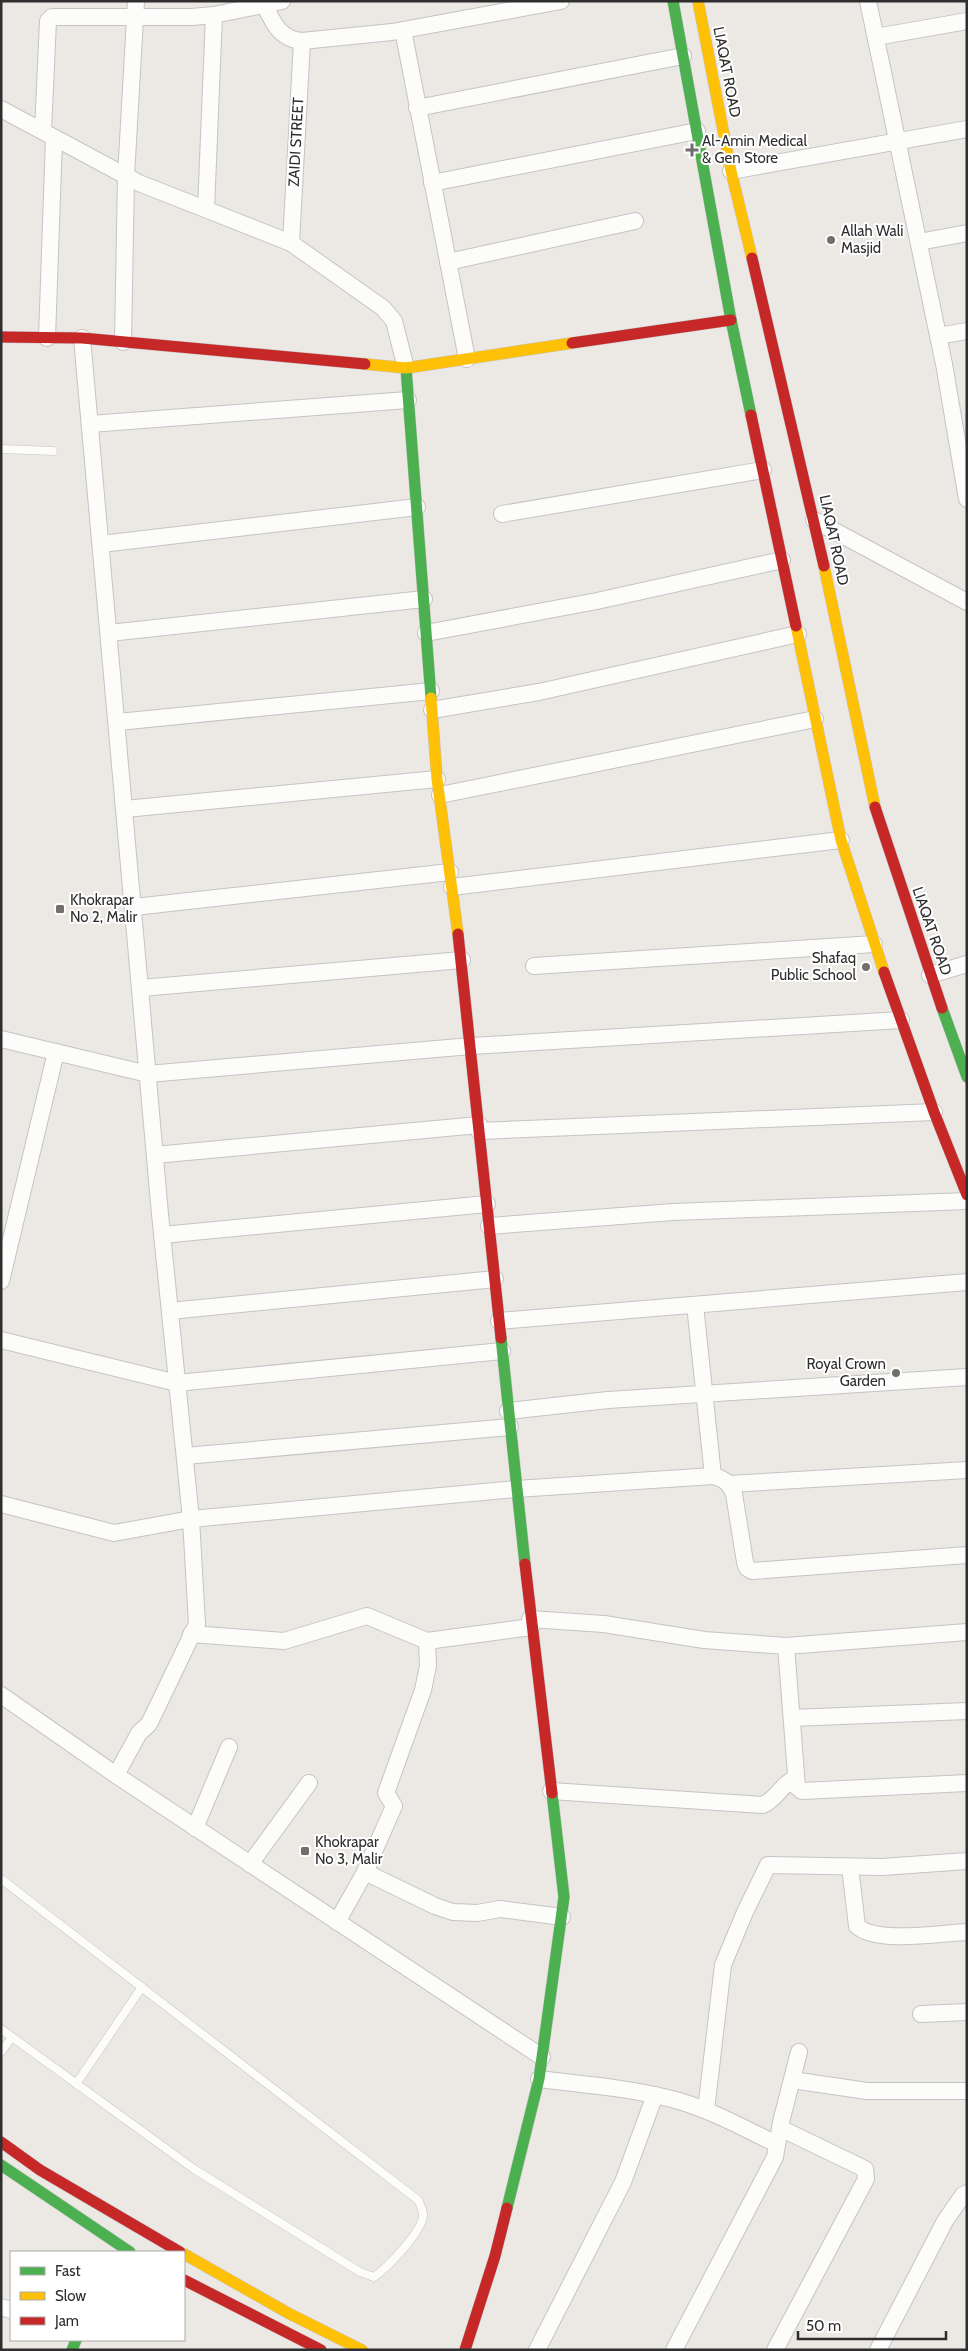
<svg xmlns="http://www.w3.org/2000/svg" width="968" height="2351" font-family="Cabin,sans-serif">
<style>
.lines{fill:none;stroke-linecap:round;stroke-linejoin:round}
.lane-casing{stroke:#c5c4c5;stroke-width:9}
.street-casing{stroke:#c5c4c5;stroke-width:18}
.fast-casing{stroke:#c5c4c5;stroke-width:12}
.slow-casing{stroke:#c5c4c5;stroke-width:12}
.jam-casing{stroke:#c5c4c5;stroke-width:12}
.lane{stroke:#fcfcfb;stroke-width:8}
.street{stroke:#fcfcfb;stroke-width:16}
.fast{stroke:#4caf50;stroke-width:11}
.slow{stroke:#ffc107;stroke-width:11}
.jam{stroke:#c62828;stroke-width:11}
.poi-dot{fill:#706f6e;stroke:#fff;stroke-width:2}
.labels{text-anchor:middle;stroke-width:4;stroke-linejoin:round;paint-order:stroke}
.street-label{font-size:15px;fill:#2e2e2e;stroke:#fff}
.poi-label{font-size:15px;fill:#2e2e2e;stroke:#fff;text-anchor:start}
</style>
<rect width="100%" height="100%" fill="#ece8e4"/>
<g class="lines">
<defs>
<g id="lane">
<path d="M1 449 53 451"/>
<path d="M1 1879 418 2200C420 2204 423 2210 423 2215 423 2231 387 2268 374 2277L360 2272 194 2169 1 2029"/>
<path d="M1 2052 12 2037"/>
<path d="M76 2084 142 1987"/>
</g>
<g id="street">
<path d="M868 1 944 364 967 499"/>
<path d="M264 4C273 22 279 39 302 41L392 32 561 1"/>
<path d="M403 30 467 359"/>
<path d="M876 37 967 21"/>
<path d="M417 108 683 56"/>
<path d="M1 109 139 183 291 243 383 308 394 321 406 368"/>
<path d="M43 131 48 21 52 17H192L214 15 282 1"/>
<path d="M731 171 967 129"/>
<path d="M432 183 697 131"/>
<path d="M206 209 214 15"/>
<path d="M919 242 967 233"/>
<path d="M291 243 302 41"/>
<path d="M448 262 635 221"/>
<path d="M938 336 967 331"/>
<path d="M47 338 54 138"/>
<path d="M82 338 160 1214 191 1519 197 1624 149 1724 139 1733 116 1775"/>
<path d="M123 342 126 176 136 1"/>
<path d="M90 424 408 400"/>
<path d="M502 514 763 470"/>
<path d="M814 520 967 602"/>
<path d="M101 544 417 507"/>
<path d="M109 633 424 599"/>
<path d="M426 633 597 601 782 560"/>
<path d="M432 710 539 692 798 634"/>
<path d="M118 722 431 691"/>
<path d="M440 795 815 719"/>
<path d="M125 809 437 779"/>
<path d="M452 887 841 840"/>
<path d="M134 907 450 872"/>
<path d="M534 966 874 944"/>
<path d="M930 975 967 964"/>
<path d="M141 988 462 960"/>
<path d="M1 1039 148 1074 471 1046 901 1020"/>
<path d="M479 1131 934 1112"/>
<path d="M155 1155 479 1125"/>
<path d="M489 1226 673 1212 967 1201"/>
<path d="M162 1235 487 1204"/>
<path d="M1 1281 56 1052"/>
<path d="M695 1305 713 1476"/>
<path d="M170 1311 495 1279"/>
<path d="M499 1321 967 1282"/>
<path d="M1 1340 177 1383 502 1351"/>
<path d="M508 1411 608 1400 967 1377"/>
<path d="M185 1456 510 1427"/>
<path d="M729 1484 967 1470"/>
<path d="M1 1504 114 1533 191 1519 516 1489 713 1476C725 1479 729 1483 734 1494L745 1562 747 1568 752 1571 967 1555"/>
<path d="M530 1619 604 1624 704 1640 786 1646 967 1632"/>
<path d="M191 1634 284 1641 367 1616 427 1641 531 1627"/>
<path d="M786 1646 797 1787 802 1791 967 1783"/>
<path d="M1 1695 116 1775 542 2057"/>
<path d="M792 1718 967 1711"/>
<path d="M551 1791 763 1805C777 1799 782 1783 796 1778"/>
<path d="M195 1828 229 1747"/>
<path d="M250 1864 309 1783"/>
<path d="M850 1867 857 1926C876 1944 940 1933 967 1932"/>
<path d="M365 1872 435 1906 453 1912 477 1913 500 1909 562 1917"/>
<path d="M337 1922 365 1872 394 1806 386 1793 423 1690 428 1666 427 1641"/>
<path d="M921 2014 967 2012"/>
<path d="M539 2079C585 2085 634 2088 679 2101 713 2111 745 2129 777 2144"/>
<path d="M792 2080 867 2091H967"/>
<path d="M706 2110 723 1965 745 1912 768 1865 882 1867 967 1861"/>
<path d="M1 2307 11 2310"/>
<path d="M537 2350 623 2182 655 2095"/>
<path d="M674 2350 775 2157 781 2122 799 2052"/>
<path d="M775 2350 866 2179 865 2169 780 2128"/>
<path d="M878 2350 945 2221 963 2195 967 2193"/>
</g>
<g id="fast">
<path d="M673 1 731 320 751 415"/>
<path d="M406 368 431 698"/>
<path d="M942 1008 967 1077"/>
<path d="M501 1338 525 1564"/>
<path d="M1 2165 130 2252"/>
<path d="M507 2208 539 2079 564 1897 552 1793"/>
<path d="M72 2350 76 2340"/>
</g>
<g id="slow">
<path d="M698 1 731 171 752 258"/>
<path d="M365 364 406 368 572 343"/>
<path d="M824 566 875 807"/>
<path d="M796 626 841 840 884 972"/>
<path d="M431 698 437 779 458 934"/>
<path d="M184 2254 288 2313 362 2350"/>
</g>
<g id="jam">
<path d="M752 258 824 566"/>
<path d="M1 337 82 338 365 364"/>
<path d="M572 343 731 320"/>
<path d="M751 415 796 626"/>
<path d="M875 807 942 1008"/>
<path d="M458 934 501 1338"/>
<path d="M884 972 934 1112 967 1195"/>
<path d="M525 1564 552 1793"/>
<path d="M1 2142 40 2170 180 2252"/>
<path d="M184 2280 321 2350"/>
<path d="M465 2350 495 2256 507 2208"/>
</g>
</defs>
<use href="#lane" class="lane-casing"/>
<use href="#street" class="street-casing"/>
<use href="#fast" class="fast-casing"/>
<use href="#slow" class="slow-casing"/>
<use href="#jam" class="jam-casing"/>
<use href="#lane" class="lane"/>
<use href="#street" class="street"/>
<use href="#fast" class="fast"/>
<use href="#slow" class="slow"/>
<use href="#jam" class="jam"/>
</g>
<g class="poi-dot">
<path d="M689.5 142.5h5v5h5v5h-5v5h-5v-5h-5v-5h5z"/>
<circle cx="831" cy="240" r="5"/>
<rect x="55" y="904" width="10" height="10" rx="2.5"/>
<circle cx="866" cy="967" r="5"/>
<circle cx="896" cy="1373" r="5"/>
<rect x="300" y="1846" width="10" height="10" rx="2.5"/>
</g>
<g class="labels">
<g class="street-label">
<text transform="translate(727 72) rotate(79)" y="5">LIAQAT ROAD</text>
<text transform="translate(296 142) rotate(-87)" y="5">ZAIDI STREET</text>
<text transform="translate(834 540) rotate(78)" y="5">LIAQAT ROAD</text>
<text transform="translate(932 931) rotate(71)" y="5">LIAQAT ROAD</text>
</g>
<g class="poi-label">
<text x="702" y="146">Al-Amin Medical<tspan x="702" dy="17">&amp; Gen Store</tspan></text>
<text x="841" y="236">Allah Wali<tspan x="841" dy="17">Masjid</tspan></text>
<text x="70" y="905">Khokrapar<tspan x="70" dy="17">No 2, Malir</tspan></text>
<text x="856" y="963" text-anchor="end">Shafaq<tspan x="856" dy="17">Public School</tspan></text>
<text x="886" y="1369" text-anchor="end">Royal Crown<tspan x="886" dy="17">Garden</tspan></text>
<text x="315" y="1847">Khokrapar<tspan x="315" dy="17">No 3, Malir</tspan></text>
</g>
</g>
<rect width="968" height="2351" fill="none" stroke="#2e2e2e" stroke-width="5"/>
<rect x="10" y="2251" width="175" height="90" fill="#ffffff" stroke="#ababab"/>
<rect x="20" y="2267" width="25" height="8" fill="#4caf50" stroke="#ababab"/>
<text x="55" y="2276" font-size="15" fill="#2e2e2e">Fast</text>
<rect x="20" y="2292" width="25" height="8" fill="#ffc107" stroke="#ababab"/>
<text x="55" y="2301" font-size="15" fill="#2e2e2e">Slow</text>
<rect x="20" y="2317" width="25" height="8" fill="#c62828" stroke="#ababab"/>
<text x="55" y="2326" font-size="15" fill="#2e2e2e">Jam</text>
<path d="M798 2331v8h148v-8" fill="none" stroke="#2e2e2e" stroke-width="2.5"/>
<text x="806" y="2331" font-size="15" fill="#2e2e2e" stroke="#ffffff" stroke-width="4" paint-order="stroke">50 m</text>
</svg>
